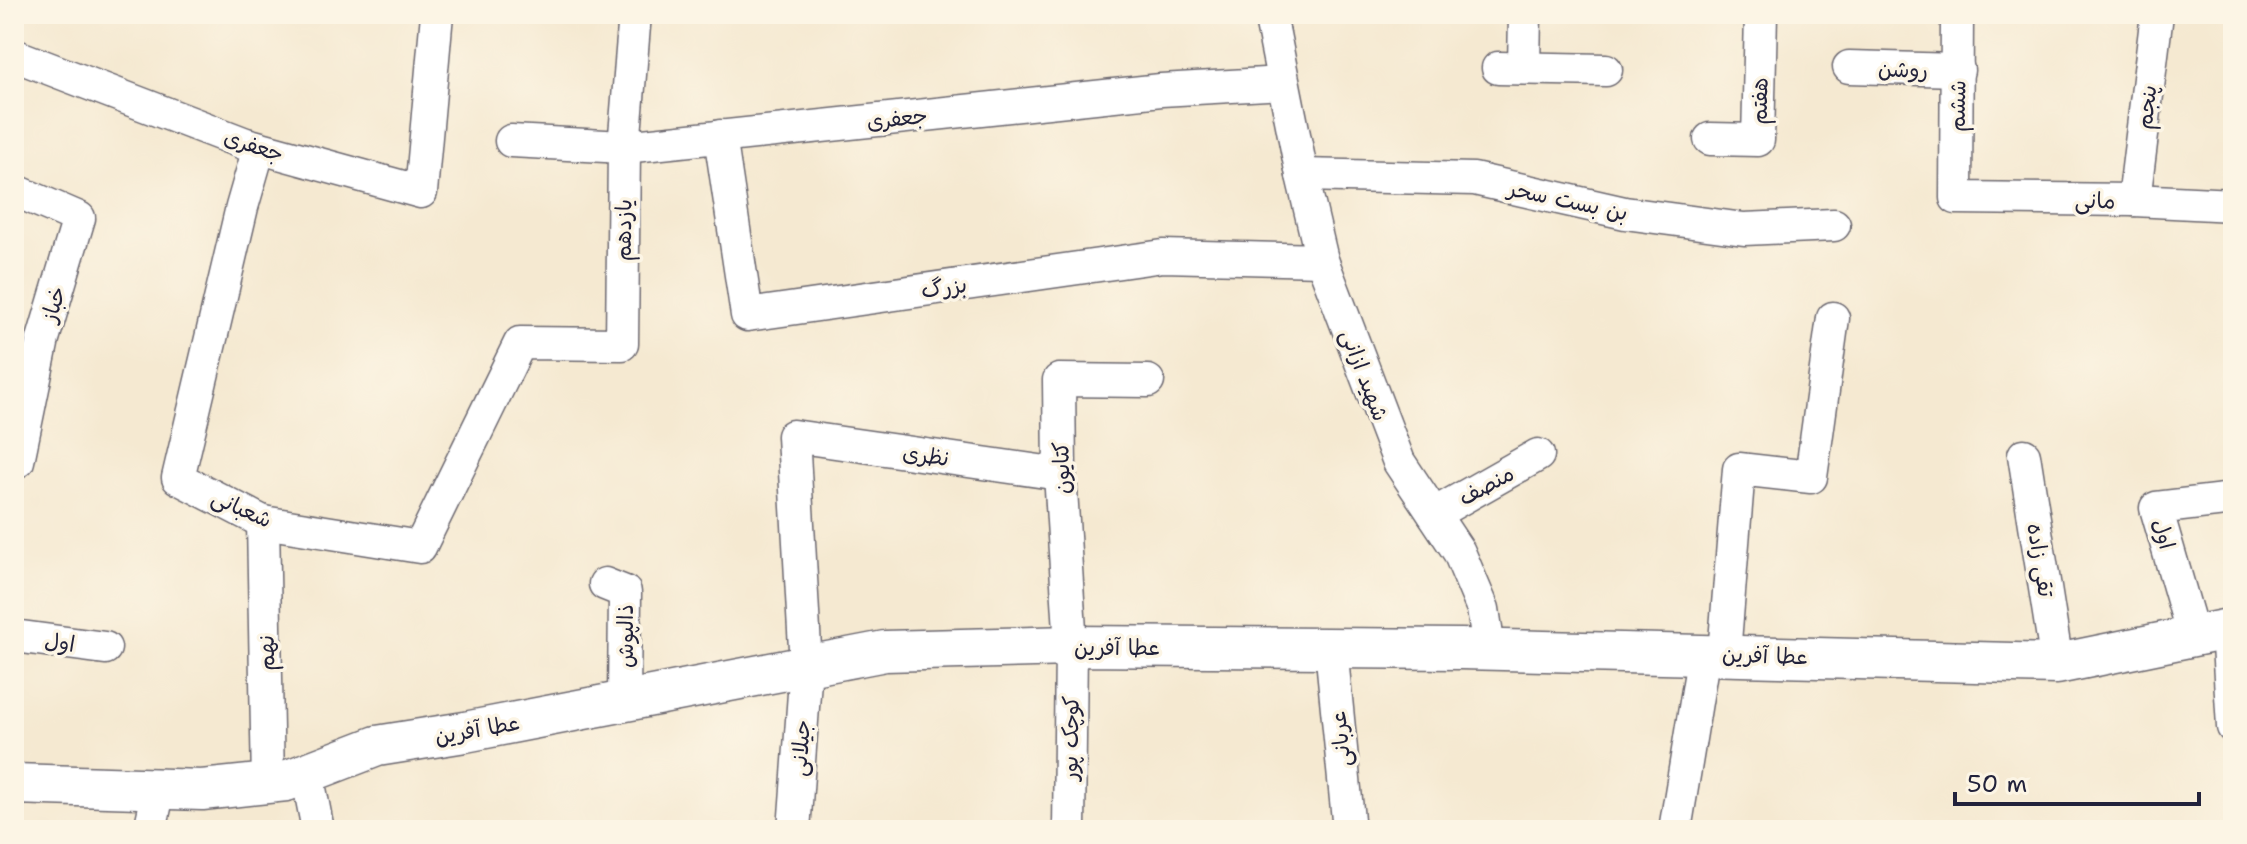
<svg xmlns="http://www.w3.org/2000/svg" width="2247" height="844" font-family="'Shantell Sans','Playpen Sans Arabic',sans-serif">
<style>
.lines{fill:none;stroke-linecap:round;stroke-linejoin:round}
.minor-casing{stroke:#6c6870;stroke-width:35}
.tertiary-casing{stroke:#6c6870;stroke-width:43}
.minor{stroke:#fff;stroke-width:32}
.tertiary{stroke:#fff;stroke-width:40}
.labels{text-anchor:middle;stroke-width:7;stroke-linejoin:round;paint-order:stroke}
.street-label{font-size:22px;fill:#22223b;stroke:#fcf5e5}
</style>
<rect width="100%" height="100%" fill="#fcf5e5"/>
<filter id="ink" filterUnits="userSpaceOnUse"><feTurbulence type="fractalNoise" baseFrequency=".0125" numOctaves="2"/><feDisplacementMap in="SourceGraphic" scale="16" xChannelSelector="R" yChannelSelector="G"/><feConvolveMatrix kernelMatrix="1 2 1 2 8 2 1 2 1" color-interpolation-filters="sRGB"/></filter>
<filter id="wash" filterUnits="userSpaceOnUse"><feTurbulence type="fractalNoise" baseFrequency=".006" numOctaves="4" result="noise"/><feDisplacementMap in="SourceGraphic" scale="32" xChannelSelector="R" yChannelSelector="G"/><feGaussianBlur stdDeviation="1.8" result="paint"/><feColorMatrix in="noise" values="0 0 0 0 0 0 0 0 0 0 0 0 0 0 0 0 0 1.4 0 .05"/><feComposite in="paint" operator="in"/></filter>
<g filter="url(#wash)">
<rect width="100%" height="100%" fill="#f5e9d1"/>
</g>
<g filter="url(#ink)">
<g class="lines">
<defs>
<g id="minor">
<path d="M1270 14 1302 175 1322 260 1399 462 1459 552 1483 609 1489 649"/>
<path d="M1957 14 1956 198 2134 200 2233 205"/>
<path d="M14 55 246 144 421 192 437 14"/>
<path d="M1524 67 1525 14"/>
<path d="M1849 67 1958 70"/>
<path d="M1498 68 1606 70"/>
<path d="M720 136 747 315 1163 256 1322 260"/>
<path d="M1710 139 1758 140 1761 14"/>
<path d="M511 141 624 147 1161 90 1283 83"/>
<path d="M259 148 242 207 178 478 263 522 420 547 520 343 622 344 624 147 635 14"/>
<path d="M1302 175 1474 179 1625 213 1744 229 1834 225"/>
<path d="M14 190 79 218 43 339 18 461"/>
<path d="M2134 200 2157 14"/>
<path d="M2024 455 2057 664"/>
<path d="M1434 514 1538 455"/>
<path d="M263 522 268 783"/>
<path d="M605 584 625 592 624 702"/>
<path d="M2227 629 2233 727"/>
<path d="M2193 635 2156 508 2233 499"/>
<path d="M14 636 105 648"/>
<path d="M1331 648 1349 830"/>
<path d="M1724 654 1739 469 1811 477 1833 318"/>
<path d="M307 773 318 830"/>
<path d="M150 830 159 789"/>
<path d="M794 830 806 666 793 436 1060 474"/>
<path d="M1069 830 1071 646 1060 474 1059 380 1148 381"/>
<path d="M1675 830 1704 653"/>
</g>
<path id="tertiary" d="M14 784 202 790 286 781 377 746 465 732 885 651 1071 646 1461 649 2057 664 2233 628"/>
</defs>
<use href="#minor" class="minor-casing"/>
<use href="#tertiary" class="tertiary-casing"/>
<use href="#minor" class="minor"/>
<use href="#tertiary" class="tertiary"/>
</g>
</g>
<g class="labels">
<g class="street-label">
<text transform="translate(1903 69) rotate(2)" y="8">روشن</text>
<text transform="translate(1759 101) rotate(-89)" y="8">هفتم</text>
<text transform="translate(1957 106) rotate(-89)" y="8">ششم</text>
<text transform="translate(2146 107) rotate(-83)" y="8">پنجم</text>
<text transform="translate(897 118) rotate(-6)" y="8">جعفری</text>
<text transform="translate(254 145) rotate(18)" y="8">جعفری</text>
<text transform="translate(1568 200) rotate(12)" y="8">بن بست سحر</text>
<text transform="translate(2095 200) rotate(1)" y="8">مانی</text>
<text transform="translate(623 230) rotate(-89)" y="8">یازدهم</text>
<text transform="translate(944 287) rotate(-8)" y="8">بزرگ</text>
<text transform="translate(53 304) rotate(-73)" y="8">خباز</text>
<text transform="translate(1365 375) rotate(69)" y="8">شهید ازانی</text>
<text transform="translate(926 455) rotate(8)" y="8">نظری</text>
<text transform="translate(1061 468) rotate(-92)" y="8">کتایون</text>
<text transform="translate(1486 485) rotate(-29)" y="8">منصف</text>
<text transform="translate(242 508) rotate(24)" y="8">شعبانی</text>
<text transform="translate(2164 534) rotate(74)" y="8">اول</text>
<text transform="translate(2041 560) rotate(81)" y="8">تقی زاده</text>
<text transform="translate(625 636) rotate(-90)" y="8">ذالپوش</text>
<text transform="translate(60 642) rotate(8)" y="8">اول</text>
<text x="1117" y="655">عطا آفرین</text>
<text transform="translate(266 653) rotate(-91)" y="8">نهم</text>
<text transform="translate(1765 655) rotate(2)" y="8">عطا آفرین</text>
<text transform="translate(477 729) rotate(-10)" y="8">عطا آفرین</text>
<text transform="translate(1070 738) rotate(-89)" y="8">کوچک پور</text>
<text transform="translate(1340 739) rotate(-96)" y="8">عربانی</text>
<text transform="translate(800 748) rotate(-86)" y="8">جیلانی</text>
</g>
</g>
<rect width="2247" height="844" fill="none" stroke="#fcf5e5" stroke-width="48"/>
<path d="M1955 792v12h244v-12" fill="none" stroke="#22223b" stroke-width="4"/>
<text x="1967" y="792" font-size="24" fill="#22223b" stroke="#fcf5e5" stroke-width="6" paint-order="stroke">50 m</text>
</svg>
